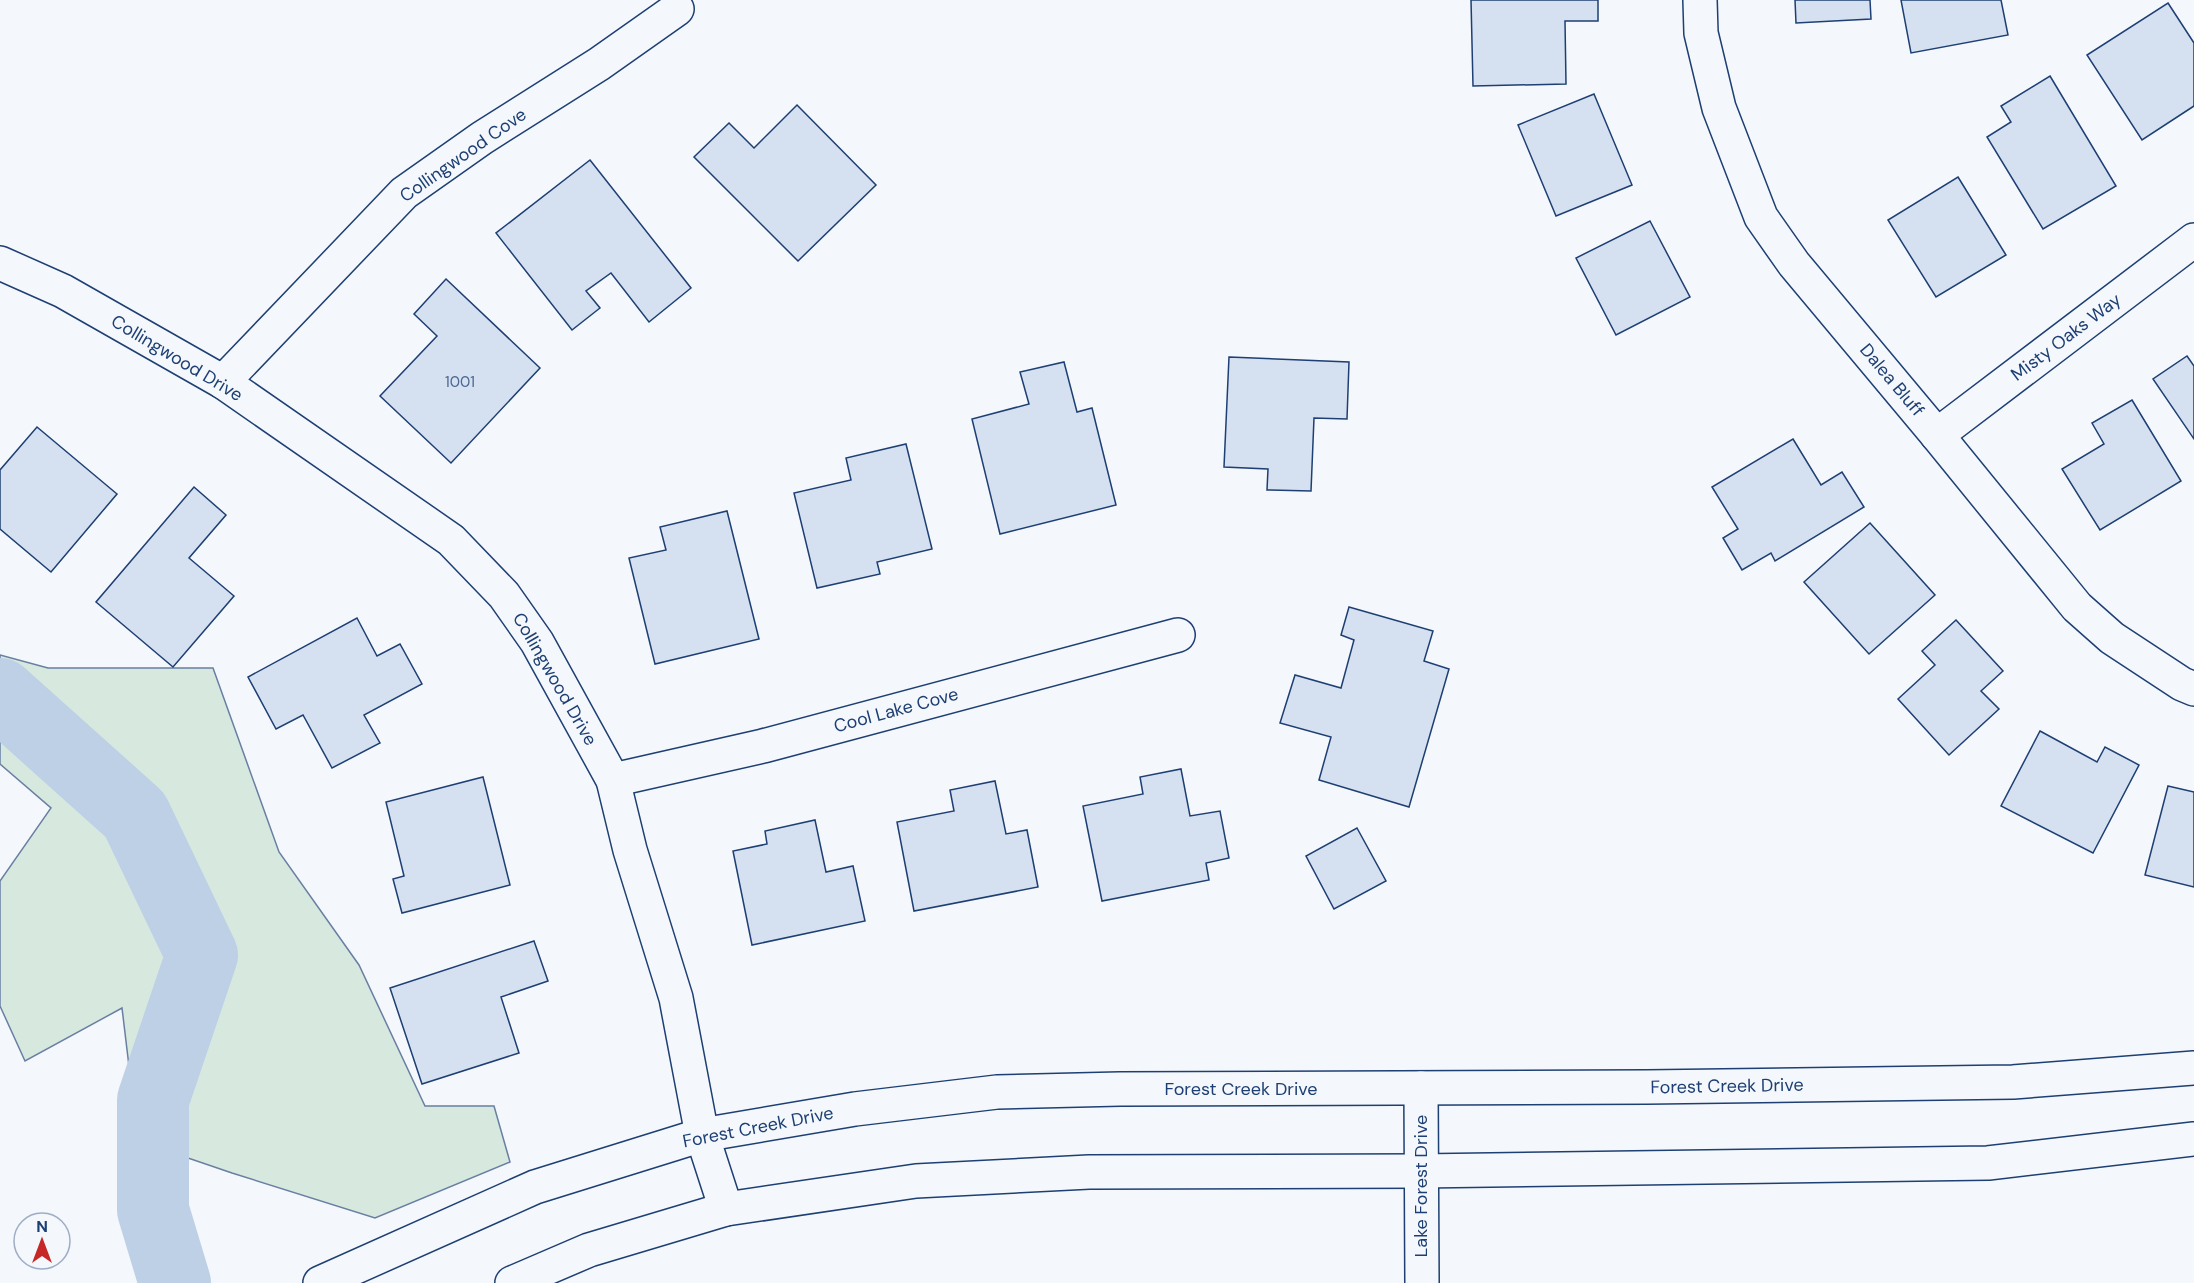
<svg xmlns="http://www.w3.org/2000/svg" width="2194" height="1283" font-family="'DM Sans',sans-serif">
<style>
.green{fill:#d7e8df;stroke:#687fa3;stroke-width:1.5}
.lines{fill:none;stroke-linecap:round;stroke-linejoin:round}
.river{stroke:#bed0e5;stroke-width:72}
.building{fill:#d5e0f0;stroke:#1d3f73;stroke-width:1.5}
.street-casing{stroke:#1d3f73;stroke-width:36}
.secondary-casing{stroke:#1d3f73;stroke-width:36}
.street{stroke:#f4f7fb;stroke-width:33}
.secondary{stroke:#f4f7fb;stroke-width:33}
.labels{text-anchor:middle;stroke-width:4.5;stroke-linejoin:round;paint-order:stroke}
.number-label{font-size:15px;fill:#4b6792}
.street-label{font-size:18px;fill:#1d3f73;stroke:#f4f7fb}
</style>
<rect width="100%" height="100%" fill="#f4f7fb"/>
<path class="green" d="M0 655 48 668H213L279 852 359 965 425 1106H494L510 1162 375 1218 232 1173 138 1141 122 1008 25 1061 0 1006V881L51 808 0 764Z"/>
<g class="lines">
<path class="river" d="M0 694 135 815 202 955 153 1100V1210L175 1283"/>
</g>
<g class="building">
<path d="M1471 0H1598V21H1565L1566 84 1473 86Z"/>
<path d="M1795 0H1870L1871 19 1796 23Z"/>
<path d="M1901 0H2001L2008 35 1911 53Z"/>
<path d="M2168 3 2194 43V106L2142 140 2087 55Z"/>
<path d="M2050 76 2116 186 2043 229 1987 137 2011 122 2001 106Z"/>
<path d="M1594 94 1632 185 1556 216 1518 125Z"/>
<path d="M797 105 876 185 798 261 694 157 729 123 754 148Z"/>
<path d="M590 160 691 288 649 322 611 273 586 291 600 308 572 330 496 233Z"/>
<path d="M1958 177 2006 255 1936 297 1888 220Z"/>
<path d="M1650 221 1690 297 1616 335 1576 258Z"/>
<path d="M446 279 540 368 451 463 380 396 437 336 414 314Z"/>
<path d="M2187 356 2194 366V439L2153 379Z"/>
<path d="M1229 357 1349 362 1347 419 1314 418 1311 491 1267 490 1268 469 1224 467Z"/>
<path d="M1064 362 1077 412 1092 408 1116 505 1000 534 972 419 1029 404 1020 372Z"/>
<path d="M2132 400 2181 481 2100 530 2062 469 2104 444 2092 423Z"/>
<path d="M37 427 117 494 51 572 0 529V470Z"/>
<path d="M1793 439 1821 485 1842 472 1864 507 1775 561 1771 553 1742 570 1723 538 1738 529 1712 487Z"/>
<path d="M906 444 932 549 877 562 880 574 817 588 794 493 851 480 846 458Z"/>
<path d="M194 487 226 515 189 558 234 596 173 667 96 602Z"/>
<path d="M727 511 759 639 655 664 629 558 666 550 660 527Z"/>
<path d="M1870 523 1935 595 1869 654 1804 582Z"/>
<path d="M1349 607 1433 631 1424 661 1449 669 1409 807 1319 780 1331 737 1280 723 1295 675 1341 688 1354 640 1341 635Z"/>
<path d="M357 618 377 656 400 644 422 684 364 715 380 743 332 768 303 715 276 729 248 677Z"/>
<path d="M1956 620 2003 671 1981 691 1999 709 1949 755 1898 699 1935 665 1922 651Z"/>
<path d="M2040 731 2097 762 2105 747 2139 765 2093 853 2001 806Z"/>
<path d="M1181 769 1190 816 1220 811 1229 858 1206 863 1209 880 1102 901 1083 806 1143 794 1140 777Z"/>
<path d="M483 777 510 885 402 913 393 879 404 876 386 802Z"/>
<path d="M995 781 1006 834 1027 830 1038 887 914 911 897 822 954 811 950 790Z"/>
<path d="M2168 786 2194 792V887L2145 875Z"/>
<path d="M815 820 826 872 853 866 865 921 752 945 733 851 767 844 765 831Z"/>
<path d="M1357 828 1386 881 1334 909 1306 856Z"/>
<path d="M534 941 548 981 501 997 519 1053 422 1084 390 988Z"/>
</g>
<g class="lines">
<defs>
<g id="street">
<path d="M1700 0 1701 33 1719 108 1761 217 1794 264 1937 435 2077 607 2112 638 2182 684 2194 689"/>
<path d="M0 263 63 291 223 382 451 540 504 595 537 642 613 780 630 850 676 998 702 1135 726 1209"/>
<path d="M223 382 404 193 482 138 599 64 677 9"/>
<path d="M1937 435 2194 240"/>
<path d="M613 780 763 746 1178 635"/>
<path d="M1421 1088 1422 1283"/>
</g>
<g id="secondary">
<path d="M320 1283 535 1187 702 1135 855 1109 997 1092 1120 1089 1647 1087 2013 1082 2194 1068"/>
<path d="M512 1283 589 1250 726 1209 916 1181 1089 1172 1420 1171 1988 1163 2194 1139"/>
</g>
</defs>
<use href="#street" class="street-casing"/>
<use href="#secondary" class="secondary-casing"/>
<use href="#street" class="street"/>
<use href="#secondary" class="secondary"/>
</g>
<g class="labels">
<g class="number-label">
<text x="460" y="387">1001</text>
</g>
<g class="street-label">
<text transform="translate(463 155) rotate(-35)" y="6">Collingwood Cove</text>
<text transform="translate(2066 337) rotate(-37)" y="6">Misty Oaks Way</text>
<text transform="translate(177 358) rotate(31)" y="6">Collingwood Drive</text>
<text transform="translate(1892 380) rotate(50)" y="6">Dalea Bluff</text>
<text transform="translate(555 679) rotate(60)" y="6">Collingwood Drive</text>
<text transform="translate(896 710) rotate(-15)" y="6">Cool Lake Cove</text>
<text transform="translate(1727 1086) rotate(-1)" y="6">Forest Creek Drive</text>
<text x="1241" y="1095">Forest Creek Drive</text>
<text transform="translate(758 1127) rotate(-11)" y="6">Forest Creek Drive</text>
<text transform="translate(1421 1186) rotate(-90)" y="6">Lake Forest Drive</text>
</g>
</g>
<g transform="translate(42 1241)"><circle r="28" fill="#f4f7fb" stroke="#9eadc5" stroke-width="1.5"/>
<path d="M0-4.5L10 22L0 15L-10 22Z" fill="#c62828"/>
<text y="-9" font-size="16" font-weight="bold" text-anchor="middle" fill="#1d3f73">N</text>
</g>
</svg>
